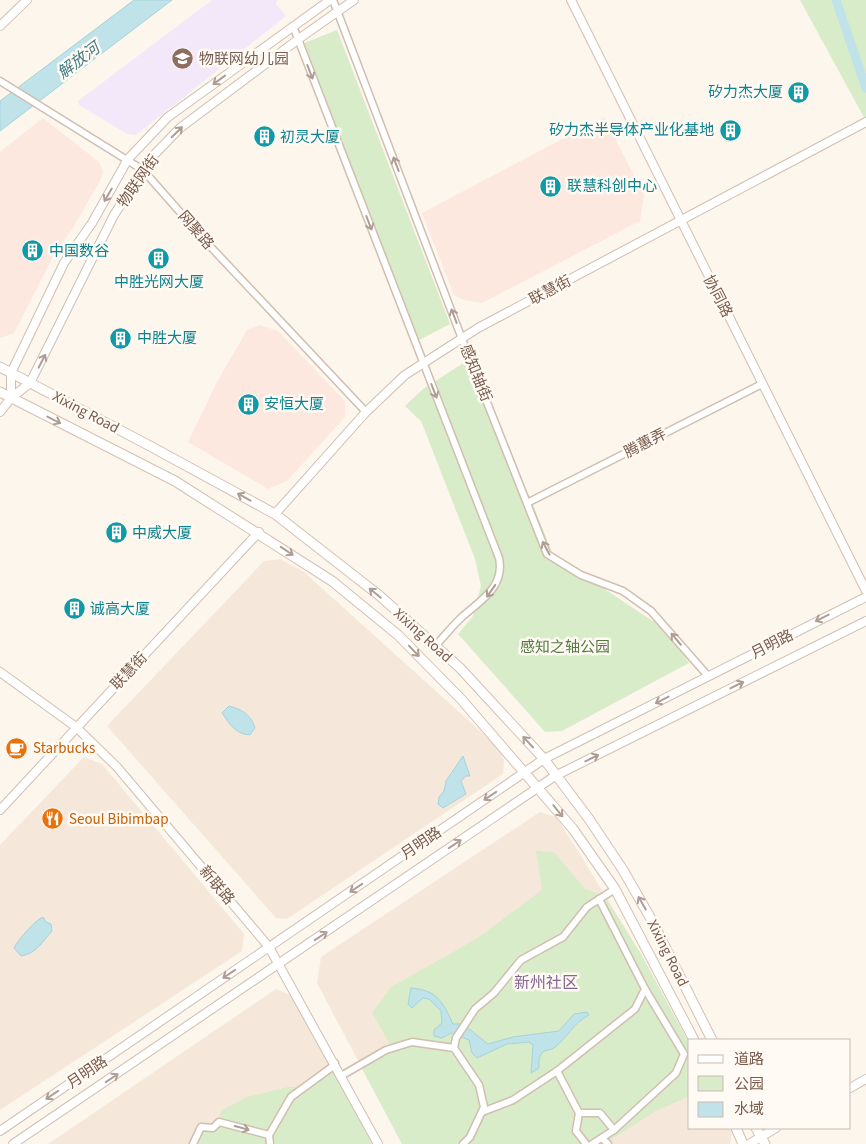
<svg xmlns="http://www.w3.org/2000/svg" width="866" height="1144" font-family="'Source Sans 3','Noto Sans SC',sans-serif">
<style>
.residential{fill:#f5e8da}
.commercial{fill:#fde8e0}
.education{fill:#f3e8fa}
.green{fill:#d8ecc9}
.water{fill:#bfe3e8;stroke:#a5d3da}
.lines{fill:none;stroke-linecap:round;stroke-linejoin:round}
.canal{stroke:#bfe3e8;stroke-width:9}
.minor-casing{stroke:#d1beb0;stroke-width:9}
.tertiary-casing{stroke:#d1beb0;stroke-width:10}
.secondary-casing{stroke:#d6c0b0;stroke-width:11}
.minor{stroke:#fff;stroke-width:6}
.tertiary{stroke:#fff;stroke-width:8}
.secondary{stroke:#fff;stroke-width:9}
.oneway{stroke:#af9d94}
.labels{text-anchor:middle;stroke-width:5;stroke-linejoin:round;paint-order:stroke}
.education-label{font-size:15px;fill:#785e54;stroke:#fffaf3;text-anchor:start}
.culture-label{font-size:15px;fill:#0d838f;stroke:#fffaf3;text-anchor:start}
.street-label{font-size:15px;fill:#7a5c4d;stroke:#fffaf3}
.park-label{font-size:15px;fill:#537a41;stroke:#fffaf3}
.food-label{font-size:15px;fill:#c56008;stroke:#fffaf3;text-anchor:start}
.water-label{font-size:16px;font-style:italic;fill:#437c86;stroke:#fffaf3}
.neighbourhood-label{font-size:16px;fill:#846695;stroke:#fffaf3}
</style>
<rect width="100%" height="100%" fill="#fdf6ec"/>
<g class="residential">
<path d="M280 559 304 572 500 749 504 761 503 774 287 919 276 918 107 726 264 561Z"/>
<path d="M84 757 102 764 244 934 242 951 0 1110V845Z"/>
<path d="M540 812 556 817 578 851 641 954 690 1045V1128H733L730 1144H402L317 983 321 957Z"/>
<path d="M276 989 295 997 372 1144H48Z"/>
</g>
<g class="commercial">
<path d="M604 117 644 195 640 221 482 303 464 300 454 295 422 213Z"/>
<path d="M43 118 99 162 103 172 101 179 71 231 56 251 14 333 0 338V152Z"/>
<path d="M260 325 278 331 345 401V417L287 481 268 489 188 442 217 382 247 330Z"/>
</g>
<path class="education" d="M212 0H277L276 4 286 16 136 135 127 134 79 105 78 101Z"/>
<g class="green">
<path d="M800 0H866V121Z"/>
<path d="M337 30 450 324 419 340 304 43Z"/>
<path d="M465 362 532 502 553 555 668 631 689 663 562 731 545 732 458 634 473 616 481 586 475 559 421 421 405 406 423 389Z"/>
<path d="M536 851 554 852 585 889 604 895 641 954 690 1045V1096L656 1111 604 1144H402L360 1065 392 1048 372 1013 391 987 476 939 542 890Z"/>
<path d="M332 1067 372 1144H193L201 1127 213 1128 219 1122 221 1111 247 1097 288 1087H305Z"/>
</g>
<g class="water">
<path d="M134 0H172L0 131V101Z"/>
<path d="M229 706C242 709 252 716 255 728L250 735C235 734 230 724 222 713Z"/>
<path d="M463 756 470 776H466L461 781 466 794 443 808 438 804 439 797 444 791 446 781Z"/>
<path d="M43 917 46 922 51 924 52 931C43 941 36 954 21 956L14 948C18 940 35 920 43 917Z"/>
<path d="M411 988C437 990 443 1002 453 1024H463L488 1044 513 1037 559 1031 574 1014 587 1012 589 1015C572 1024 569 1036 554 1048 551 1050 546 1050 543 1052 538 1057 539 1062 539 1068L531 1073 533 1045 529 1042 507 1044 477 1058 472 1053 469 1040 451 1033 442 1038 434 1036V1030L442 1023 441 1011 429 999 423 998 412 1008 408 1004Z"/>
</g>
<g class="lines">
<path class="canal" d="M836 0 866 88"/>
<defs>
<g id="minor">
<path d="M333 0 462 339 547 554 581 575 623 591 651 611 708 676"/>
<path d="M293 26 499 558C505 587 481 600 462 617 452 626 444 637 435 646"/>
<path d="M0 81 143 170 208 244 366 412"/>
<path d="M527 503 762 384"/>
<path d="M454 1048 456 1038 475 1009 494 993 521 960 563 937 587 907 615 889"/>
<path d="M557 1071 579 1113 576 1131 586 1144"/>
<path d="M341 1076 386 1050 412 1042 454 1048 479 1085 484 1107 470 1137 463 1144"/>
<path d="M482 1112 513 1100 557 1071 635 1009 645 989 599 899"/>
<path d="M579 1113H600L614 1130"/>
<path d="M602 1138 608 1144"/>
<path d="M193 1144 201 1127 213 1128 219 1122 269 1135"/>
<path d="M270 1144 269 1135 291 1097 332 1067 335 1063"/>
<path d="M592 1144 614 1130 676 1073 684 1054 645 989"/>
</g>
<g id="tertiary">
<path d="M571 0 866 591"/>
<path d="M0 26 27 0"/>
<path d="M11 398V373L64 263 92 223 128 159 168 117 330 0"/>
<path d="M0 412 11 398 30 383 114 215 151 158 180 128 300 38 354 0"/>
<path d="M275 514 366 412 405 375 478 328 866 122"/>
<path d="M0 672 76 727 117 767 269 947 378 1144"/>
<path d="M0 810 259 532"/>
<path d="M850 1088 866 1079"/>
<path d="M0 1131 544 759 866 597"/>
<path d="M13 1144 555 776 866 621"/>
<path d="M749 1144 776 1128"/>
</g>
<g id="secondary">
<path d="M0 367 150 446 275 514 380 596 460 668 544 759 589 819 623 870 651 919 712 1040"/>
<path d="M0 392 175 481 332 581 398 635 461 699 573 829 615 889 694 1040"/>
<path d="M736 1128 743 1144"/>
<path d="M756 1128 765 1144"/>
</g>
</defs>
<use href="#minor" class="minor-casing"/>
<use href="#tertiary" class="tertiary-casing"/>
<use href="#secondary" class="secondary-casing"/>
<use href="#minor" class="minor"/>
<use href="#tertiary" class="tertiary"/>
<use href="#secondary" class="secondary"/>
</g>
<defs><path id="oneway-shaft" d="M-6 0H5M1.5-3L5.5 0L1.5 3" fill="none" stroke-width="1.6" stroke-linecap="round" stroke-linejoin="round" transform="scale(1.25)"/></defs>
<g class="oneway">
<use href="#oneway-shaft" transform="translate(310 72) rotate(69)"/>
<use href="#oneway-shaft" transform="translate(219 80) rotate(144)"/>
<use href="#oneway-shaft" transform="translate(177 132) rotate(-44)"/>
<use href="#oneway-shaft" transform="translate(396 164) rotate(-111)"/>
<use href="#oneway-shaft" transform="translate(108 195) rotate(120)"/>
<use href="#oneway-shaft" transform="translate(369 223) rotate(69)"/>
<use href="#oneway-shaft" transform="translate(454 316) rotate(-111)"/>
<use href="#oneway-shaft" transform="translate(42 361) rotate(-63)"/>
<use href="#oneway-shaft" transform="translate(434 391) rotate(69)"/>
<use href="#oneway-shaft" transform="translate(54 420) rotate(27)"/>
<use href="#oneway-shaft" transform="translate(244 497) rotate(-151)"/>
<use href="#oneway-shaft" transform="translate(546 548) rotate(-118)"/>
<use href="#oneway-shaft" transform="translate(287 551) rotate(34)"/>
<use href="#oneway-shaft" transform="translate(491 591) rotate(125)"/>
<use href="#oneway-shaft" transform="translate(375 593) rotate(-141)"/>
<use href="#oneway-shaft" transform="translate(822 618) rotate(153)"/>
<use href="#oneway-shaft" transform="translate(676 639) rotate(-130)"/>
<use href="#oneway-shaft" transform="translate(414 651) rotate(46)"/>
<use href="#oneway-shaft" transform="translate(737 685) rotate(-26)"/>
<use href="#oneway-shaft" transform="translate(662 700) rotate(153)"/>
<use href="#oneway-shaft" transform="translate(528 742) rotate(-133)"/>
<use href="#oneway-shaft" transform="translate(592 758) rotate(-26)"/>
<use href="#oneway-shaft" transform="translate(490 796) rotate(146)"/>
<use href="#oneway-shaft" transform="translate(558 811) rotate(51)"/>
<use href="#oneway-shaft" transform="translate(455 844) rotate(-34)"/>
<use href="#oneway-shaft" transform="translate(356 888) rotate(146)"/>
<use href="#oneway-shaft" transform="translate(642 903) rotate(-120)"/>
<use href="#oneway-shaft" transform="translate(321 936) rotate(-34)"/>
<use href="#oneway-shaft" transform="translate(229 974) rotate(146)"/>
<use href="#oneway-shaft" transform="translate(112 1078) rotate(-34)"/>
<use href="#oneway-shaft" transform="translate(52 1095) rotate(146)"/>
<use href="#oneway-shaft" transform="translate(242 1128) rotate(15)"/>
</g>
<defs>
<symbol id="school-disc" viewBox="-11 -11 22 22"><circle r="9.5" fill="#8d6e63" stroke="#fffaf3"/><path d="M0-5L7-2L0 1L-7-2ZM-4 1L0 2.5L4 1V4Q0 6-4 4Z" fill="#fff"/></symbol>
<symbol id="building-disc" viewBox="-11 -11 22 22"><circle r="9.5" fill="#0f9aa8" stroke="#fffaf3"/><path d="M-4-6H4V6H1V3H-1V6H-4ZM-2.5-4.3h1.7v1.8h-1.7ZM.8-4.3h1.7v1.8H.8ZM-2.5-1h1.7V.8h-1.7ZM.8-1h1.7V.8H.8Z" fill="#fff"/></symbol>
<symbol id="cafe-disc" viewBox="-11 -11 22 22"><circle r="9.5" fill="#e8710a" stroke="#fffaf3"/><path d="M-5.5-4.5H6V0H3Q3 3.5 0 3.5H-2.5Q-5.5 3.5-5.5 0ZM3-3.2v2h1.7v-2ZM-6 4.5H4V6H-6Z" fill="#fff"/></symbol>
<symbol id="restaurant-disc" viewBox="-11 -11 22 22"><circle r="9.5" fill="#e8710a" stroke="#fffaf3"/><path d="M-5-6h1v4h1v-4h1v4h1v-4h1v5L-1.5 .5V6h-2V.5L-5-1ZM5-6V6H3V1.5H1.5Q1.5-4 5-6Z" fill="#fff"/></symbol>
</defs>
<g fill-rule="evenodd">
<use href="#school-disc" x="170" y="46" width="25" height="25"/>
<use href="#building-disc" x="786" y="80" width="25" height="25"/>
<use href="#building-disc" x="718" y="118" width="25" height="25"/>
<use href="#building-disc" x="252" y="124" width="25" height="25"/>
<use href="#building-disc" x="538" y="174" width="25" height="25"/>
<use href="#building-disc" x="20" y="238" width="25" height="25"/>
<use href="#building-disc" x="146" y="246" width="25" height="25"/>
<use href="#building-disc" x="108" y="326" width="25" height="25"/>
<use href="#building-disc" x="236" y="392" width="25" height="25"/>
<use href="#building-disc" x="104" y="520" width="25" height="25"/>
<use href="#building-disc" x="62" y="596" width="25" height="25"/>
<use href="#cafe-disc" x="4" y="736" width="25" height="25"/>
<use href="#restaurant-disc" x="40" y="806" width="25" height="25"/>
</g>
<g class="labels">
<g class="education-label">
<text x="199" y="64">物联网幼儿园</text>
</g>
<g class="culture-label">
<text x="783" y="97" text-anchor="end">矽力杰大厦</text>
<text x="714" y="135" text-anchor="end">矽力杰半导体产业化基地</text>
<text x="280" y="142">初灵大厦</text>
<text x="567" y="191">联慧科创中心</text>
<text x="49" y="256">中国数谷</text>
<text x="159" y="287" text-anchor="middle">中胜光网大厦</text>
<text x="137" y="343">中胜大厦</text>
<text x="264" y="409">安恒大厦</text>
<text x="132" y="538">中威大厦</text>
<text x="90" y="614">诚高大厦</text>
</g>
<g class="street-label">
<text transform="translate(138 181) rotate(-55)" y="5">物联网街</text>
<text transform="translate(196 230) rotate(49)" y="5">网聚路</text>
<text transform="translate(550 290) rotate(-28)" y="5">联慧街</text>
<text transform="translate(718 296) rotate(63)" y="5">协同路</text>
<text transform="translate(476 373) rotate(68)" y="5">感知轴街</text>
<text transform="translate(86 412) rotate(28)" y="5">Xixing Road</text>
<text transform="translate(645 443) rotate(-27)" y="5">腾蕙弄</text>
<text transform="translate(423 635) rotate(42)" y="5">Xixing Road</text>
<text transform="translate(772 644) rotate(-27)" y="5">月明路</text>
<text transform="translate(129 671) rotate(-47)" y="5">联慧街</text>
<text transform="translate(421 843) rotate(-34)" y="5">月明路</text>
<text transform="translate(217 885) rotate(50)" y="5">新联路</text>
<text transform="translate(668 953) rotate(63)" y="5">Xixing Road</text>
<text transform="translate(87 1072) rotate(-34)" y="5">月明路</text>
</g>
<g class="park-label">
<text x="565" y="652">感知之轴公园</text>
</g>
<g class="food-label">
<text x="33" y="753">Starbucks</text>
<text x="69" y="824">Seoul Bibimbap</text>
</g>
<g class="water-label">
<text transform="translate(78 60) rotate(-37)" y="6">解放河</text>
</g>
<g class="neighbourhood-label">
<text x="546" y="988">新州社区</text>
</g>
</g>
<rect x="688" y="1039" width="162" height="90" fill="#fffaf3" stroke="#cabbb1"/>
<rect x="698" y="1055" width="25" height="8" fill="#ffffff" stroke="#cabbb1"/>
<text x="734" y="1064" font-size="15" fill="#7a5c4d">道路</text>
<rect x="698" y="1076" width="25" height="15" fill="#d8ecc9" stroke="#cabbb1"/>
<text x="734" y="1089" font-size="15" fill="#7a5c4d">公园</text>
<rect x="698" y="1102" width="25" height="15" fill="#bfe3e8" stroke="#cabbb1"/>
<text x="734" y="1114" font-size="15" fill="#7a5c4d">水域</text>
</svg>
